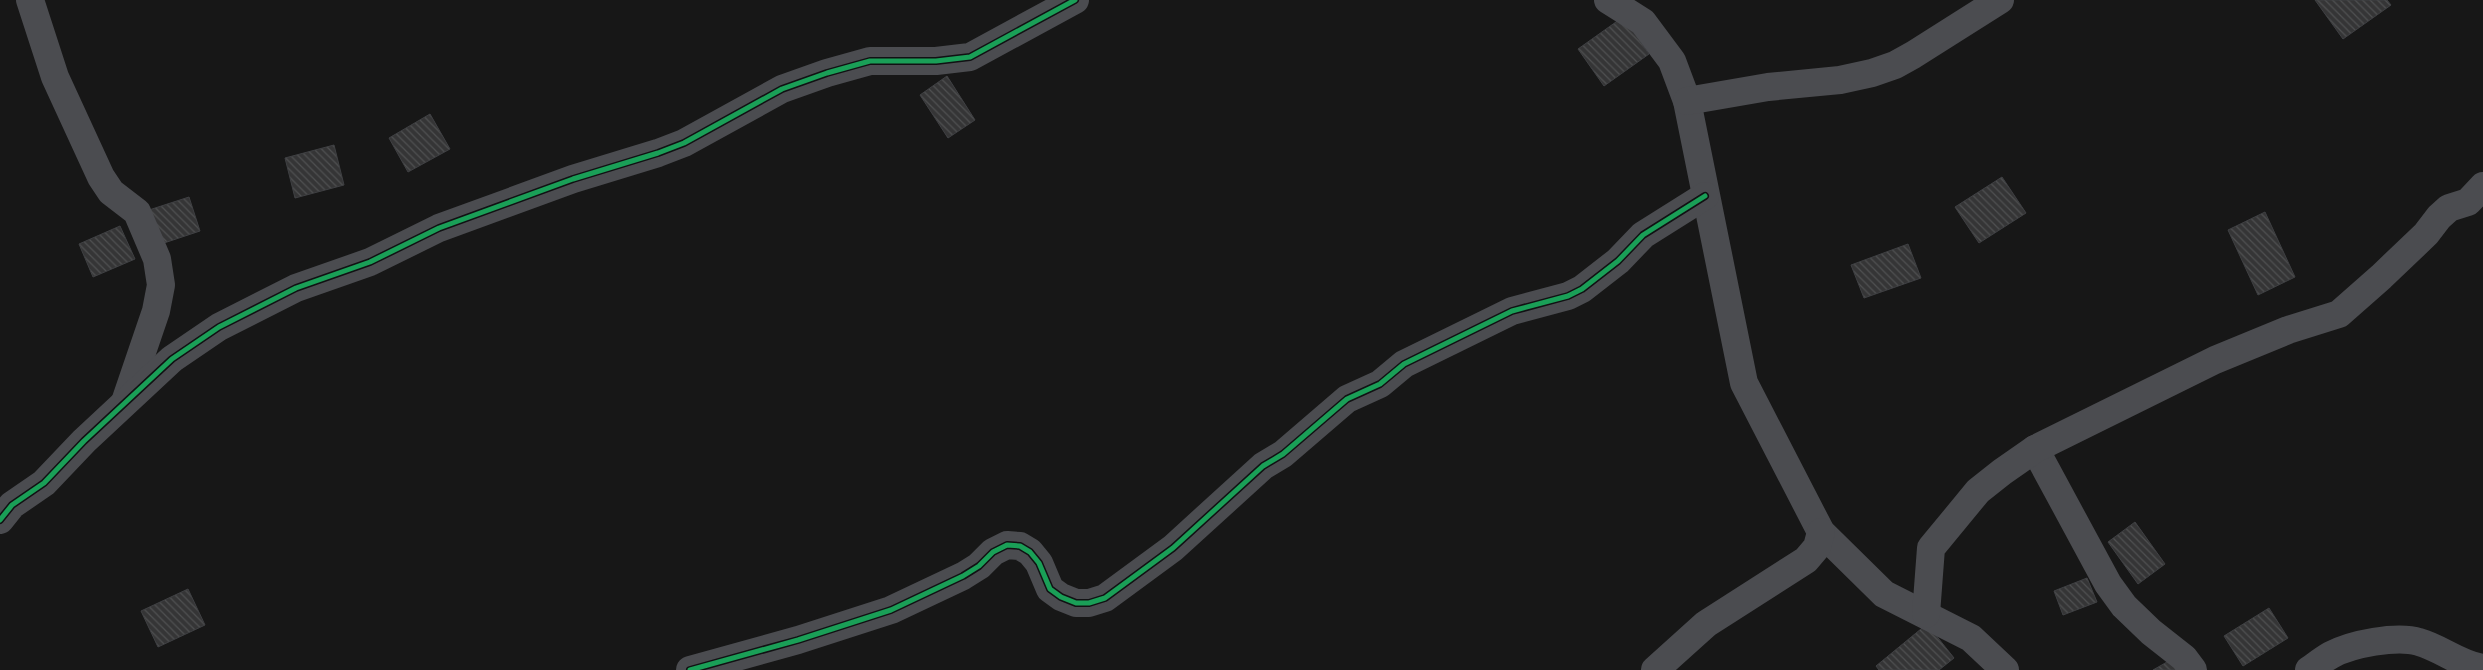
<svg xmlns="http://www.w3.org/2000/svg" width="2483" height="670" font-family="Commissioner,sans-serif">
<style>
.building{fill:url(#building-back-hatch);stroke:#3f4043}
.lines{fill:none;stroke-linecap:round;stroke-linejoin:round}
.minor{stroke:#4b4c50;stroke-width:28}
.cycleway-casing{stroke:#111113;stroke-width:8}
.cycleway{stroke:#1a9f57;stroke-width:5}
</style>
<defs>
<pattern id="building-back-hatch" width="6" height="6" patternUnits="userSpaceOnUse" patternTransform="scale(1.25)"><rect width="6" height="6" fill="#353536"/><path d="M-1 5l2 2M0 0l6 6M5-1l2 2" fill="none" stroke="#4f5051"/></pattern>
</defs>
<rect width="100%" height="100%" fill="#171717"/>
<g class="building">
<path d="M2315 0H2387L2391 5 2343 39Z"/>
<path d="M1623 17 1649 54 1604 86 1578 49Z"/>
<path d="M947 76 975 120 948 138 920 95Z"/>
<path d="M430 114 450 149 408 172 389 138Z"/>
<path d="M334 145 344 185 295 198 285 158Z"/>
<path d="M2002 177 2026 213 1979 243 1955 207Z"/>
<path d="M189 197 200 231 161 244 149 210Z"/>
<path d="M2265 212 2295 277 2258 295 2228 230Z"/>
<path d="M120 226 135 259 93 277 79 244Z"/>
<path d="M1908 244 1921 278 1864 298 1851 265Z"/>
<path d="M2135 522 2165 564 2138 584 2108 542Z"/>
<path d="M2087 578 2097 602 2063 615 2054 591Z"/>
<path d="M188 589 205 625 158 647 141 611Z"/>
<path d="M2269 608 2288 638 2243 666 2224 636Z"/>
<path d="M1927 624 1954 658 1939 670H1879L1876 666Z"/>
<path d="M2174 658 2181 670H2153Z"/>
</g>
<g class="lines">
<g class="minor">
<path d="M30 0 55 77 101 177 111 192 137 212 157 259 161 285 156 311 126 399"/>
<path d="M1608 0 1643 22 1672 61 1687 101 1744 383 1821 532 1884 594 1971 638 2005 670"/>
<path d="M1687 101 1768 87 1840 80 1872 73 1895 65 1913 55 2000 0"/>
<path d="M2035 449 2108 584 2124 606 2151 632 2184 658 2193 670"/>
<path d="M0 520 12 505 44 483 84 441 172 359 219 327 296 288 370 262 439 228 573 179 658 153 684 143 782 89 827 73 870 61H936L970 57 1075 0"/>
<path d="M1926 614 1931 548 1978 491 2002 472 2035 449 2215 360 2288 330 2339 314 2381 277 2426 234 2439 217 2449 208 2468 202 2483 186"/>
<path d="M690 670 798 640 891 610 963 576 979 566 993 552 1007 545 1020 546 1030 552 1039 563 1050 589 1061 597 1076 603H1089L1105 598 1173 548 1263 466 1283 454 1347 399 1380 384 1404 364 1512 311 1568 296 1582 289 1618 261 1643 235 1705 196"/>
<path d="M1655 670 1706 624 1806 560 1817 547 1821 532"/>
<path d="M2309 670C2316 665 2324 659 2331 655 2351 644 2397 635 2419 642 2441 648 2460 665 2483 668"/>
</g>
<defs>
<g id="cycleway">
<path d="M0 520 12 505 44 483 84 441 172 359 219 327 296 288 370 262 439 228 573 179 658 153 684 143 782 89 827 73 870 61H936L970 57 1075 0"/>
<path d="M690 670 798 640 891 610 963 576 979 566 993 552 1007 545 1020 546 1030 552 1039 563 1050 589 1061 597 1076 603H1089L1105 598 1173 548 1263 466 1283 454 1347 399 1380 384 1404 364 1512 311 1568 296 1582 289 1618 261 1643 235 1705 196"/>
</g>
</defs>
<use href="#cycleway" class="cycleway-casing"/>
<use href="#cycleway" class="cycleway"/>
</g>
</svg>
